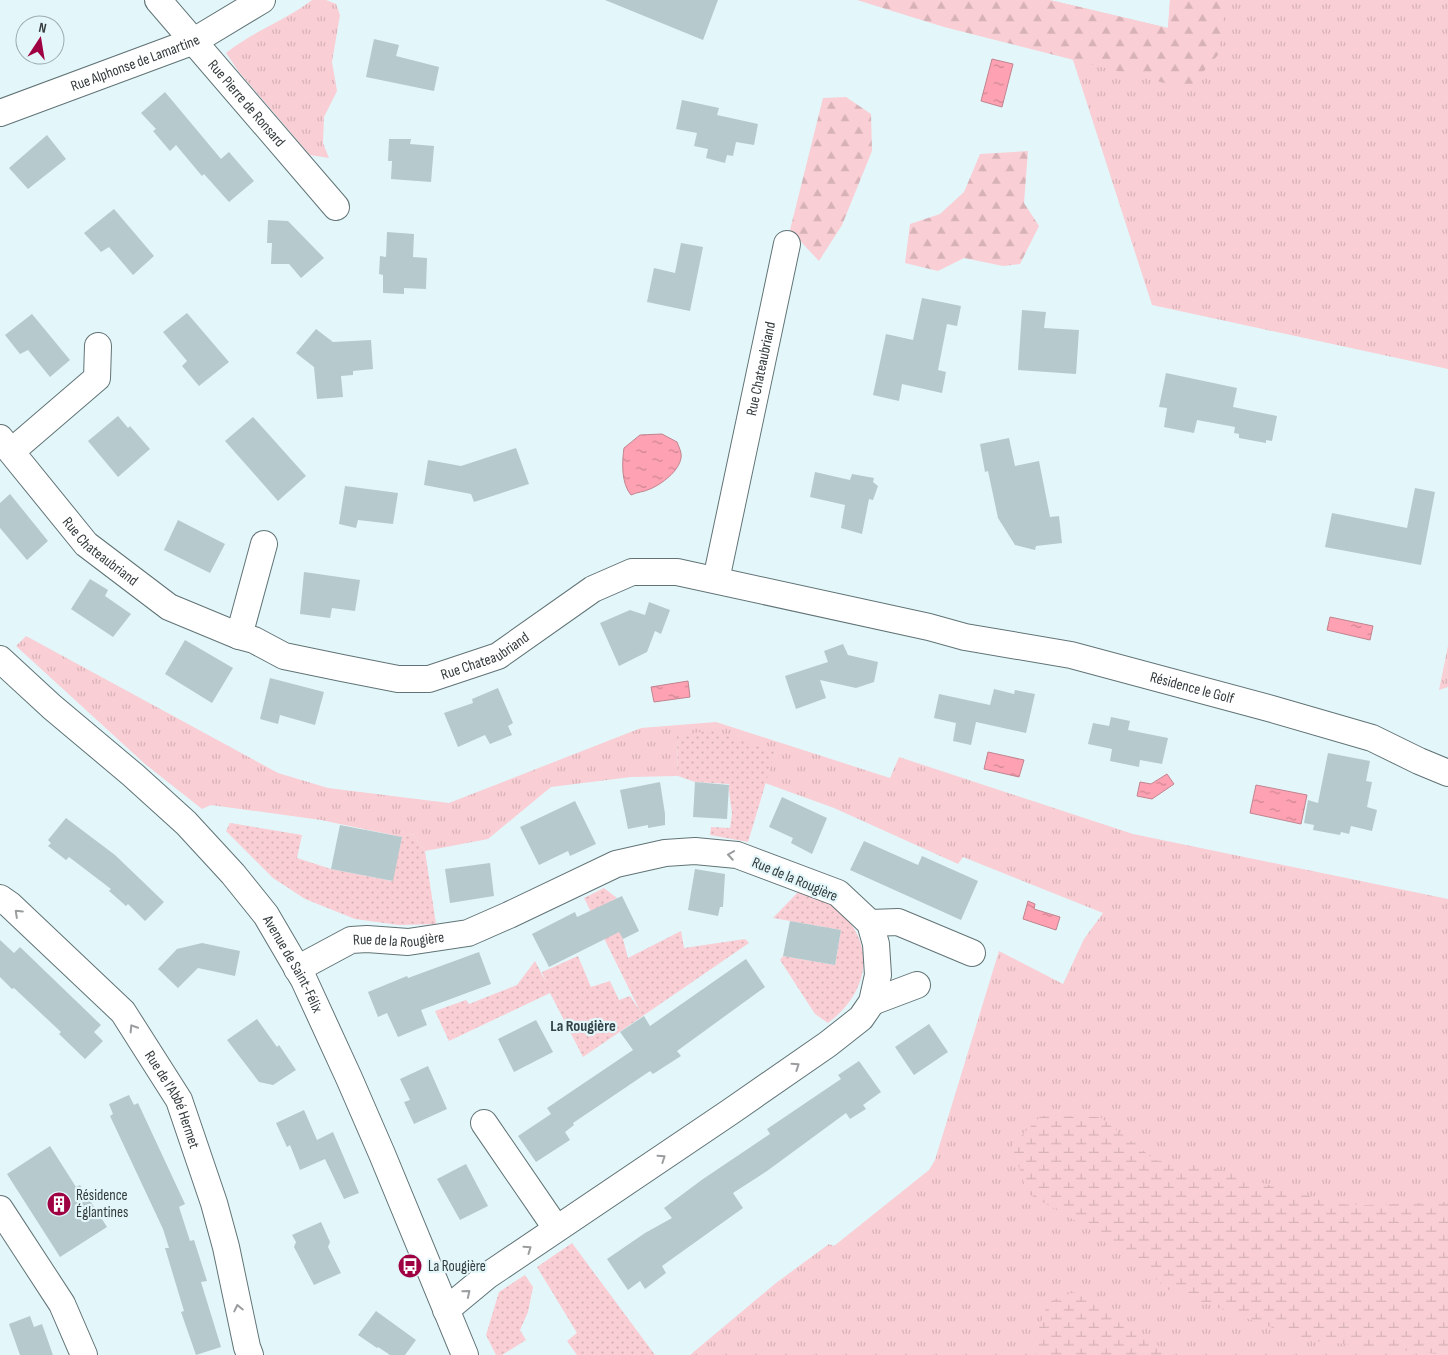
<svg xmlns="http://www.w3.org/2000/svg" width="1448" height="1355" font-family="'Sofia Sans Condensed',sans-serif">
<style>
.grass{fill:url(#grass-tufts)}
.forest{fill:url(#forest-firs)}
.wetland{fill:url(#wetland-marsh)}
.garden{fill:url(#garden-dots)}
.water{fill:url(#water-ripples);stroke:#c1838f}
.building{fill:#b6c9cc}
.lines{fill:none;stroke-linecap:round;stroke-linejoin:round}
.minor-casing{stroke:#617376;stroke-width:28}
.minor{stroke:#fff;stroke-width:26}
.oneway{stroke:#9a9d9e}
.labels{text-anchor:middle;stroke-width:4.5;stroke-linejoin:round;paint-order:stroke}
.street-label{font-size:15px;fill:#343b3c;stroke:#e3f7fa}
.poi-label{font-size:15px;fill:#343b3c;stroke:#e3f7fa;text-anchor:start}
.neighbourhood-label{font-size:16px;font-weight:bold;fill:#334345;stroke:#e3f7fa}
</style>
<defs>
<pattern id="grass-tufts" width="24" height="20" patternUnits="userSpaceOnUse" patternTransform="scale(1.25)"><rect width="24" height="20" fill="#f9ced4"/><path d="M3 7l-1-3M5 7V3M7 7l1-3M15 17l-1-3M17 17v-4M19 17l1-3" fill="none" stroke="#d6b2b7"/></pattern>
<pattern id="forest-firs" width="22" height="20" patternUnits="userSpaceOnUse" patternTransform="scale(1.25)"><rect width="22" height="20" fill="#f9ced4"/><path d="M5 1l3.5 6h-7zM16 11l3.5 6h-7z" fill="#d6b2b7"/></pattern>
<pattern id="wetland-marsh" width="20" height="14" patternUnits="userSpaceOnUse" patternTransform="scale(1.25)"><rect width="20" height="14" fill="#f9ced4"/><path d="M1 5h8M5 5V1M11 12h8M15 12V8" fill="none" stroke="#d6b2b7"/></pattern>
<pattern id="garden-dots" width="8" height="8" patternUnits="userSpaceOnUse" patternTransform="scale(1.25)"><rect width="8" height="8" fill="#f9ced4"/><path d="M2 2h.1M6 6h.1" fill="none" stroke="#d6b2b7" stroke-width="1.8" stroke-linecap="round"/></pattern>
<pattern id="water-ripples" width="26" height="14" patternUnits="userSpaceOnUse" patternTransform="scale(1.25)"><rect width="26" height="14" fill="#fea2b3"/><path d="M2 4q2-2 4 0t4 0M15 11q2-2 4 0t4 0" fill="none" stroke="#ce8593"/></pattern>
</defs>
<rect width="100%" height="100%" fill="#e3f7fa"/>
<g class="grass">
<path d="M312 0H326L336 4 340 15 332 62 337 91 324 117 323 143 329 158 310 155 239 72 226 53C253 31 285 21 312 0Z"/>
<path d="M1170 0H1448V369L1152 305 1054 1 1168 28Z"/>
<path d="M26 636 278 773 328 788 449 803 641 728 716 722 890 778 899 757 1133 834 1448 899V1355H690L776 1283 829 1244 834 1246 929 1170 935 1160 999 951 1063 984 1084 939 1103 913 963 857 958 864 834 808 765 783 775 752 677 736 678 776 631 777 551 787 488 839 425 851 413 834 402 837 321 820 211 805 202 809 145 764 16 646Z"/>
<path d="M1448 646V687L1439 690Z"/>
</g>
<g class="forest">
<path d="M857 0H1050L1168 28 1170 0H1227L1218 55 1188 89 944 27Z"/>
<path d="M846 97 871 114 872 151 842 225 819 261 790 230 823 98Z"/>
<path d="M1028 151 1024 203 1039 226 1020 264 1003 266 964 258 938 271 905 263 910 224 940 214 964 192 980 154Z"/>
</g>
<g class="wetland">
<path d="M1041 1116 1100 1117 1155 1160 1211 1167 1288 1191 1342 1204 1364 1205 1448 1202V1355L1306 1340 1166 1289 1126 1250 1027 1193 1012 1145Z"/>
<path d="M1074 1292 1135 1329 1171 1355H1036V1337L1048 1302Z"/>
</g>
<g class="garden">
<path d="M711 730 775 752 748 842 710 835 711 827 730 828 732 814 729 790V784L695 782 678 776 677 736Z"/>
<path d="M230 823 302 835 297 858 331 869 392 881 402 837 413 834 425 851 436 924 399 925 355 919 305 899 273 878 226 831Z"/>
<path d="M604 888 617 898 606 904 623 939 628 958 681 931 684 948 745 939 749 943 583 1057 550 993 449 1041 435 1011 466 1000 469 1004 517 985 535 961 546 982 542 972 578 956 591 987 610 981 619 1000 630 996 640 1011 584 898Z"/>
<path d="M800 890C809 894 819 897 828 902 832 905 836 909 840 912 878 947 867 994 828 1023L815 1014 780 960 783 956 835 965 841 930 773 918Z"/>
<path d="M572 1243 655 1355H577L567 1341 577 1333 537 1267Z"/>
<path d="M525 1275 533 1287 528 1312 520 1330 526 1340 502 1355H496L486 1335 499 1292Z"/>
</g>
<g class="water">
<path d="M992 59 1013 64 1002 107 981 101Z"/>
<path d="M662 434 677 442C679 447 682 453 681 458 679 471 662 484 650 489 644 492 637 492 631 495 621 483 622 462 624 448L640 435Z"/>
<path d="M1330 617 1373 626 1370 640 1327 630Z"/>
<path d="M688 681 690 697 654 702 651 687Z"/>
<path d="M988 752 1024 760 1019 777 984 769Z"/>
<path d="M1167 774 1174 784 1152 799 1137 796 1140 782 1151 784Z"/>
<path d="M1256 785 1307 795 1301 824 1250 813Z"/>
<path d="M1028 901 1035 904 1034 909 1060 917 1056 930 1023 919Z"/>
</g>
<g class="building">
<path d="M605 0H718L703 40Z"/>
<path d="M374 39 399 45 396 56 439 67 434 91 366 77Z"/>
<path d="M165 92 221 159 229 152 254 181 229 202 204 174 202 176 176 145 170 151 153 131 156 129 141 113Z"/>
<path d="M682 100 719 108 717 115 758 124 754 145 736 142 733 156 727 155 725 163 706 158 708 149 694 146 697 133 676 129Z"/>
<path d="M47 135 66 159 28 189 9 168Z"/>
<path d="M389 139H411L410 144 434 146 431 182 391 179 392 161H388Z"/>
<path d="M114 209 154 256 133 275 109 247 101 252 84 233Z"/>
<path d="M268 220 288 221 324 258 301 278 289 264H271L272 243H267Z"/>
<path d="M387 232 414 234 413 257 427 258 426 289 404 288V294L383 293V275L379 274 380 256 386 257Z"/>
<path d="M681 243 703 247 690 311 647 302 654 268 675 273Z"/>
<path d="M922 298 961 306 957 326 947 324 938 370 946 372 942 393 902 384 899 401 873 395 886 334 913 340Z"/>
<path d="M1022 310 1046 312 1044 328 1079 330 1076 374 1018 370Z"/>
<path d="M187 313 229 362 199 386 182 366 187 361 163 332Z"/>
<path d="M32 314 70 360 50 377 28 350 20 354 5 335Z"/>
<path d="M316 329 333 342 371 340 373 369 353 371V375L341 376 343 397 317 399 314 367 296 353Z"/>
<path d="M1166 373 1237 388 1233 407 1277 416 1272 441 1266 440V443L1239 438V434L1234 433 1235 427 1197 420 1194 433 1164 427 1167 408 1159 407Z"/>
<path d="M118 416 128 428 130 426 150 449 118 477 88 441Z"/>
<path d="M253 417 306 476 278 501 225 441Z"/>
<path d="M1009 438 1015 466 1039 461 1050 517 1059 516 1062 543 1036 546 1035 550 1015 545 998 518 988 471 985 472 980 444Z"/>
<path d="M516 448 529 484 474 502 471 494 424 485 428 460 461 466Z"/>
<path d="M815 472 850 480 852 474 874 478 873 482 878 486 873 500 869 499 862 534 841 528 845 505 810 497Z"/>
<path d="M345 486 398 493 393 524 358 520 356 528 339 524Z"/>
<path d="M1415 488 1435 492 1421 565 1325 547 1332 513 1407 528Z"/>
<path d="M10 494 48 541 27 560 0 528V503Z"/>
<path d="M178 520 225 544 210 573 164 550Z"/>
<path d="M304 572 360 580 355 611 332 608 330 618 300 614Z"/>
<path d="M90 579 108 590 105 596 131 614 113 637 71 609Z"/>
<path d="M649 602 670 610 661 634 655 631 647 652 619 666 600 623 630 610 645 615Z"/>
<path d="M185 640 233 668 212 703 165 674Z"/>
<path d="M843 644 848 655 878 662 874 682 856 688 820 680 826 698 796 709 785 676 828 662 824 651Z"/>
<path d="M270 678 324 692 315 725 280 715 278 724 260 719Z"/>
<path d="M498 688 513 723 508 726 512 735 490 744 485 735 458 747 444 713 473 703 472 699Z"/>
<path d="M994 689 1014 694 1015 690 1035 694 1026 733 976 722 971 745 953 741 956 723 934 718 939 694 990 705Z"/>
<path d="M1111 717 1130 721 1128 730 1168 738 1162 764 1140 760 1139 767 1110 761 1112 749 1088 744 1093 723 1109 726Z"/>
<path d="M1328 753 1370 761 1366 781 1372 782 1367 807 1377 810 1372 831 1351 826 1349 834 1341 832 1340 835 1313 830 1314 825 1304 823 1308 800 1318 803Z"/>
<path d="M660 782 665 814V825L648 828V825L628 829 620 790Z"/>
<path d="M695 782 729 785 727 819 693 817Z"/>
<path d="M782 797 827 818 812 854 791 843 793 838 769 827Z"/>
<path d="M575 801 596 844 570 856 568 851 539 865 520 827Z"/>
<path d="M66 818 115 855 164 902 145 921 128 904 126 906 109 891 111 889 69 857 66 860 48 846 51 843 48 840Z"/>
<path d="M340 825 402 837 393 881 331 869Z"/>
<path d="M864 841 918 865 922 856 978 881 961 920 850 870Z"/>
<path d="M490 863 494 896 450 903 445 869Z"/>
<path d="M695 869 725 874 723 907H720L718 916 688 910Z"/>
<path d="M622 896 639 931 623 939 619 932 549 967 532 934 575 912 577 917Z"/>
<path d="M790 921 841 930 835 965 783 956Z"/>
<path d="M0 940 14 953 20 947 101 1025 94 1032 103 1041 85 1059 59 1034 61 1032 14 988 12 989 0 977Z"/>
<path d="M202 943 240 951 235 976 198 968 178 988 158 969 177 949Z"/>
<path d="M479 952 491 984 421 1010 427 1025 398 1037 387 1013 378 1017 368 992 407 976 408 978Z"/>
<path d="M746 959 765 987 677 1051 681 1056 653 1074 650 1071 573 1123 574 1125 565 1132 570 1140 536 1162 518 1136 551 1114 547 1108 633 1050 620 1032 644 1016 650 1026Z"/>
<path d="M257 1019 277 1047 279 1045 296 1070 273 1085 259 1082 227 1040Z"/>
<path d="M536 1020 553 1052 514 1072 498 1039Z"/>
<path d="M929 1024 948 1052 914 1075 895 1047Z"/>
<path d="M859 1061 881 1092 863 1105 866 1109 850 1119 846 1113 767 1171 733 1193 743 1208 662 1266 666 1273 645 1289 640 1281 628 1290 607 1259 645 1233 672 1218 664 1208 703 1179 770 1134 767 1129 841 1079 838 1075Z"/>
<path d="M428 1066 447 1109 414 1124 404 1102 410 1100 400 1079Z"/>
<path d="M129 1095 134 1105 138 1103 185 1204 179 1207 190 1241 194 1240 207 1281 201 1282 221 1347 196 1355 181 1312 184 1311 165 1248H169L163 1229 110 1116 113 1114 109 1104Z"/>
<path d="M304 1110 317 1140 333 1132 359 1193 344 1199 325 1159 300 1170 290 1145 287 1147 276 1123Z"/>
<path d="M50 1146 76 1187 80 1185 107 1227 60 1257 7 1174Z"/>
<path d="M466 1164 488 1206 460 1220 437 1179Z"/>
<path d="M321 1222 330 1242 328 1247 341 1273 314 1285 294 1247 296 1242 292 1235Z"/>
<path d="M376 1311 416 1340 405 1355H390L378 1347 377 1348 358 1335Z"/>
<path d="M30 1316 34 1327 42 1324 53 1355H20L9 1324Z"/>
</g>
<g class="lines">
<defs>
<g id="minor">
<path id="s1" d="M158 0 336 207"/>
<path id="s2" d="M0 113 194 41 262 0"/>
<path id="s3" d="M0 438 86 544 169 607 239 636 254 640 284 656 342 668 398 679H429L498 656 593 589 632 572H677L929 627 965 637 1071 655 1272 709 1372 738 1419 761 1448 773"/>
<path d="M12 451 97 378 98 346"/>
<path id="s4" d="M716 580 787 244"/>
<path d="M239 636 264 544"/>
<path id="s5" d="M0 659 52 707 133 775 186 823 233 874 266 915 304 980 349 1078 382 1154 465 1355"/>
<path id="s6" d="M0 898 10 905 123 1012 179 1100 214 1203 226 1247 247 1347 250 1355"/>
<path d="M870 923 898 922 972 953"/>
<path id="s7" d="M297 969 351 940 367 939 408 942 468 933 509 915 616 864 665 853 695 851 737 855 838 893 870 923 876 944 878 975 872 1002 861 1018 828 1044 730 1112 487 1276 446 1310"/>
<path d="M872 1002 917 985"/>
<path d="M484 1123 556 1228"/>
<path d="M0 1209 62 1304 84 1355"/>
</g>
</defs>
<use href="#minor" class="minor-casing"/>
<use href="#minor" class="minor"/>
</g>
<defs><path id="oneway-chevron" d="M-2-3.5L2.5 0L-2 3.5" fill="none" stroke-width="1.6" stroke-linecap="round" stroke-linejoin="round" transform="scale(1.25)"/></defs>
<g class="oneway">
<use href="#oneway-chevron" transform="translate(731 855) rotate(-171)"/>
<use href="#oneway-chevron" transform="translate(18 913) rotate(-137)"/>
<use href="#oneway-chevron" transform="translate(133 1028) rotate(-122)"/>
<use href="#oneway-chevron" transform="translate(796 1066) rotate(-34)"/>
<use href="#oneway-chevron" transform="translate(662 1158) rotate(-34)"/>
<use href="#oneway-chevron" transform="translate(528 1249) rotate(-35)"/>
<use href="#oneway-chevron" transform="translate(467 1293) rotate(-39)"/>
<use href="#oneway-chevron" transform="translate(238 1308) rotate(-102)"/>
</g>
<defs>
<symbol id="building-disc" viewBox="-11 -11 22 22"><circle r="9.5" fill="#9f0042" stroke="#e3f7fa"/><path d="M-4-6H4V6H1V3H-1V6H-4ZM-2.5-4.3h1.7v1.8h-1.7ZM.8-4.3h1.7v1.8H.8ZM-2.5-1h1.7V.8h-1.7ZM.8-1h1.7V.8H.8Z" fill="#fff"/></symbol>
<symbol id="bus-disc" viewBox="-11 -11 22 22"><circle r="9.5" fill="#9f0042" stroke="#e3f7fa"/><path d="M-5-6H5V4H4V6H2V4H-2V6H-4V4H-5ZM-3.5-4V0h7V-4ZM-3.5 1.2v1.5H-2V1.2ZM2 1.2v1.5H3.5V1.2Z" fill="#fff"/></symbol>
</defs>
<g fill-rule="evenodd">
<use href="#building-disc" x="45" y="1190" width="28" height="28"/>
<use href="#bus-disc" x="396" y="1252" width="28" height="28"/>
</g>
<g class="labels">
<g class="street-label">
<text dy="5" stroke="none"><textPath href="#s2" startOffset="144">Rue Alphonse de Lamartine</textPath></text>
<text dy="5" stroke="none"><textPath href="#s1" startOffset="136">Rue Pierre de Ronsard</textPath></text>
<text dy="5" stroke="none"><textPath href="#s4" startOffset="216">Rue Chateaubriand</textPath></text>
<text dy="5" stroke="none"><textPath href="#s3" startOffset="152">Rue Chateaubriand</textPath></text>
<text dy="5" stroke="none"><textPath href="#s3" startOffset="574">Rue Chateaubriand</textPath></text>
<text dy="5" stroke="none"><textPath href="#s3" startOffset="1318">Résidence le Golf</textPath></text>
<text transform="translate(795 879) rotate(23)" y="5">Rue de la Rougière</text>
<text dy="5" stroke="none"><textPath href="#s7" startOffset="109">Rue de la Rougière</textPath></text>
<text dy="5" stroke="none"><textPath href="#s5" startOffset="426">Avenue de Saint-Félix</textPath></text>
<text dy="5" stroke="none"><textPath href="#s6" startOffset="269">Rue de l'Abbé Hermet</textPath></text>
</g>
<g class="poi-label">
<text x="76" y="1200">Résidence<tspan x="76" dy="17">Églantines</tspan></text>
<text x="428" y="1271">La Rougière</text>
</g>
<g class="neighbourhood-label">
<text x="583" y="1031">La Rougière</text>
</g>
</g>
<g transform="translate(40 40) rotate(12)"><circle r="24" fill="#e3f7fa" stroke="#9dacae"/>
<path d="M0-4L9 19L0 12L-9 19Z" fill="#9f0042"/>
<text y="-8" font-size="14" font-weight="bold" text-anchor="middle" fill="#343b3c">N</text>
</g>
</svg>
